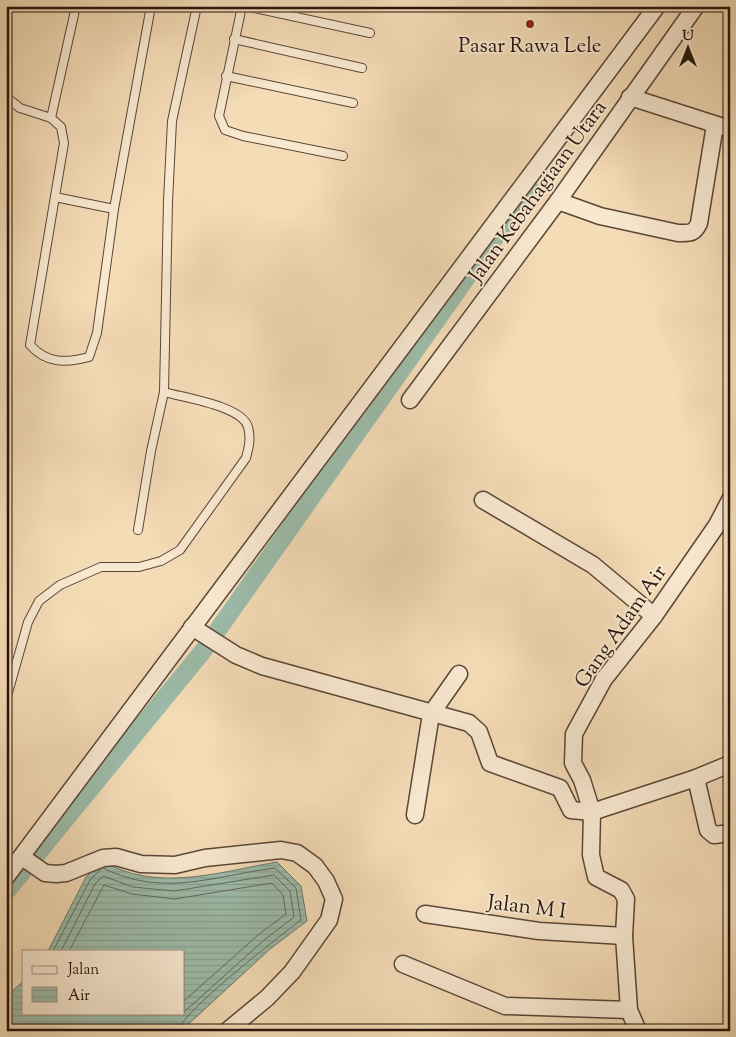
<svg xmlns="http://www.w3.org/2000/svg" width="736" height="1037" font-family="'Sorts Mill Goudy',serif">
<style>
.water{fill:url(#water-rules);stroke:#6d796b}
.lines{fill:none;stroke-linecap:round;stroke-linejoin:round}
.shore{stroke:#61685c;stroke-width:1}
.stream{stroke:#6d796b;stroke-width:5}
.canal{stroke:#9cbcaa;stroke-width:18}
.lane-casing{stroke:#5a4638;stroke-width:10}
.street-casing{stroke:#5a4638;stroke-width:19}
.lane{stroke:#f8e8d0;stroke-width:8}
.street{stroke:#f8e8d0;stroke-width:16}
.poi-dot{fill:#8f2418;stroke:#f8e8d0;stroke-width:2}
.labels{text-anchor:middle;stroke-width:4;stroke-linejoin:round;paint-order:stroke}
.poi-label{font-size:21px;fill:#26140d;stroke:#f8e8d0}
.street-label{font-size:21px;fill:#26140d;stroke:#f8e8d0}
</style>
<defs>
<pattern id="water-rules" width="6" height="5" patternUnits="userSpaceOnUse" patternTransform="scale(1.25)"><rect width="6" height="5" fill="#9cbcaa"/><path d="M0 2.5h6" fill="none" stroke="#86a191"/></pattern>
</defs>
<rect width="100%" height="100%" fill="#f4dcb7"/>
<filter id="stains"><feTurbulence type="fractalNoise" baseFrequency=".004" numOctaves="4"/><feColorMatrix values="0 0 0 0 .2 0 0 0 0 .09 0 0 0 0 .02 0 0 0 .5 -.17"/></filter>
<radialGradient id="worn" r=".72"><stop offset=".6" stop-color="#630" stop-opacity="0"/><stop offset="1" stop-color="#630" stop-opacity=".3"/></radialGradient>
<path class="water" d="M102 861C157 893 219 872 277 862L301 886 307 921 270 949 181 1031H6V996L24 981V1013H184V951H48L86 877Z"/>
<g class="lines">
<g class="shore">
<path d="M103 868C163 898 213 876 275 868L296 888 301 920C282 934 179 1014 178 1031"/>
<path d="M53 951 90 880 101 869"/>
<path d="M61 951 95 884 103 876 133 887 174 891 274 875 290 891 294 917 263 941 184 1012"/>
<path d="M69 951 104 885 132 894 175 899 272 883 283 895 286 914 258 935 184 1001"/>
</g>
<path class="stream" d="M6 426V477"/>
<path class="canal" d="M6 892 203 651 530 188"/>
<defs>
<g id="lane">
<path d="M242 6 219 116 225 130 243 136 343 156"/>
<path d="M245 6 370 33"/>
<path d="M234 39 362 68"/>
<path d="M226 76 353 103"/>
<path d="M6 97 20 108 51 118 61 127 64 143 30 345C47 364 66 363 89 357L97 333 114 209 151 6"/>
<path d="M51 118 76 6"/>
<path d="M55 197 114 209"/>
<path d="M138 530 151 451 164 392 168 201 172 121 197 6"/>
<path d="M6 700 28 622 39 601 60 585 101 567H139L161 561 180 550 246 458C249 447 251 438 248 427 242 406 185 398 164 392"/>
</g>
<g id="street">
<path d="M630 97 730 129"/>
<path d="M558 201 600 216 678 233C690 233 694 234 699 223L715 125"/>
<path d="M410 400 558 201 696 6"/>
<path d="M483 500 593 565 654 616"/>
<path d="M192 627 236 655 262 666 469 723 479 732 490 763 560 788 571 810 592 812 696 778 730 764"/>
<path d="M696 778 708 830 714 835 730 833"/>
<path d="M415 815 431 714 459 674"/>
<path d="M22 857 45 873 56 874 66 873 103 858 116 857 141 864 175 865 205 858 281 850 297 853 315 866 326 881 334 899 329 920 292 972 267 998 227 1031"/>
<path d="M6 877 657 6"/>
<path d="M425 914 539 931 624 936"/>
<path d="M403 964 505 1006 629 1010"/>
<path d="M638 1031 629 1010 624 936 626 899 621 890 596 877 591 855 592 812 582 780 573 763 574 734 604 679 654 616 717 525 730 500"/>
</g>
</defs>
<use href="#lane" class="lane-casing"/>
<use href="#street" class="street-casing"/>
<use href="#lane" class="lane"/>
<use href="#street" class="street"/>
</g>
<circle class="poi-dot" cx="530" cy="24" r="5"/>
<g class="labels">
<g class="poi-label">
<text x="530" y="52">Pasar Rawa Lele</text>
</g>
<g class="street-label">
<text transform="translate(537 191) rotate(-54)" y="7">Jalan Kebahagiaan Utara</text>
<text transform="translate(620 626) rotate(-55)" y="7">Gang Adam Air</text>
<text transform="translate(527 906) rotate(7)" y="7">Jalan M I</text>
</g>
</g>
<rect width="736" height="1037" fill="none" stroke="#f4dcb7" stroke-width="25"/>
<rect x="8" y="8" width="721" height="1022" fill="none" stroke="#26140d" stroke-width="2.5"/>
<rect x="12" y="12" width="711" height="1012" fill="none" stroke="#26140d"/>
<rect x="22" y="950" width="162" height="65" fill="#f8e8d0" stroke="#a49382"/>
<rect x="32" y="966" width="25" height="8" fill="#f8e8d0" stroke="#a49382"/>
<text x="68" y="974" font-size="15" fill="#26140d">Jalan</text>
<rect x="32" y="987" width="25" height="15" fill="url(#water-rules)" stroke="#a49382"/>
<text x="68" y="1000" font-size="15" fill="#26140d">Air</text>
<g transform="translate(688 48)" stroke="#f8e8d0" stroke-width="4" paint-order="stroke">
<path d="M0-4L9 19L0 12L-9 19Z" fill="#26140d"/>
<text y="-8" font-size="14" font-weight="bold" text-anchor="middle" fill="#26140d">U</text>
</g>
<rect width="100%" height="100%" filter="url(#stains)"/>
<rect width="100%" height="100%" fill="url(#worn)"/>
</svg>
